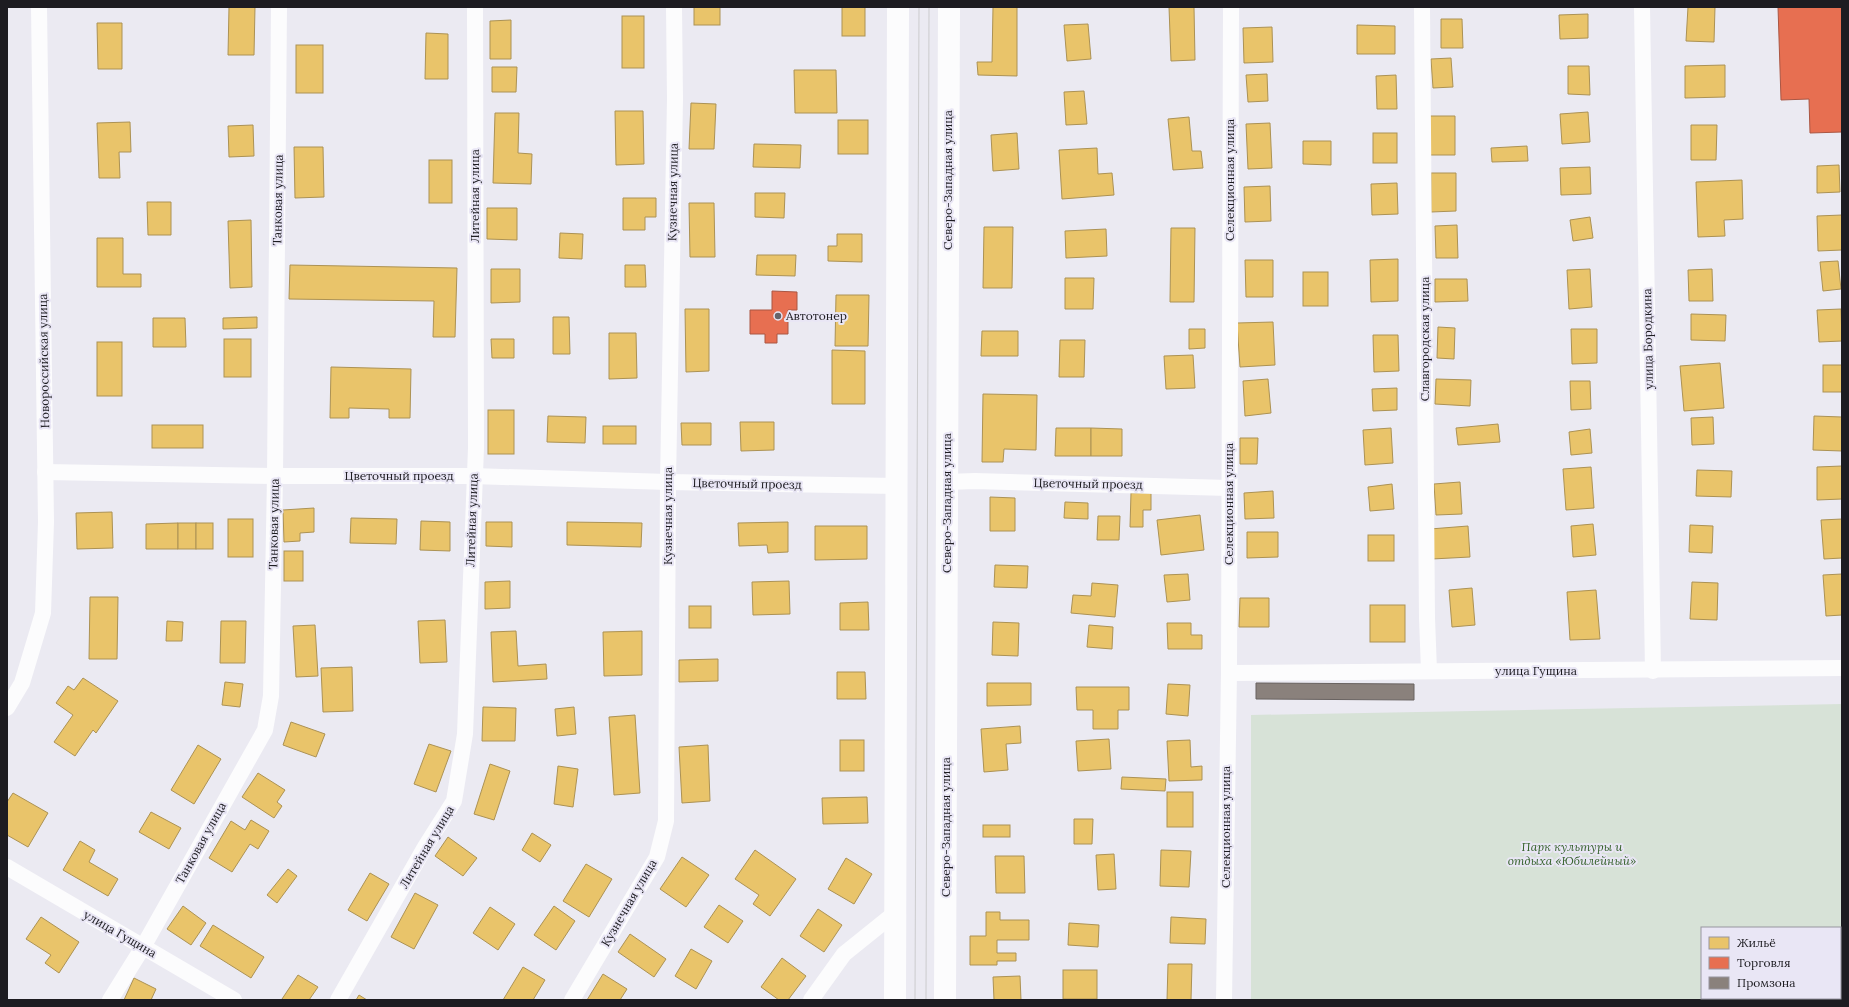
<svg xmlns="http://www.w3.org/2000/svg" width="1849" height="1007" font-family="Lora,serif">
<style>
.green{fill:#d7e2d7;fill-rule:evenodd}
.homes{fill:#e9c46a;stroke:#ac9254}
.shops{fill:#e76f51;stroke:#aa5643}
.industry{fill:#8a817c;stroke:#696361}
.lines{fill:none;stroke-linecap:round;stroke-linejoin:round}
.minor{stroke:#fcfcfd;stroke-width:16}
.secondary{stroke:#fcfcfd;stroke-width:22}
.tram{stroke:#cbcbcd;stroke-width:1}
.poi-dot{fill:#65646a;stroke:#e9e6f5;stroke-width:1.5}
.labels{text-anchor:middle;stroke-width:4;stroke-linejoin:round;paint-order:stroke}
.street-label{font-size:12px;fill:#1d1c21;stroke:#e9e6f5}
.poi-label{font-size:12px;fill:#1d1c21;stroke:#e9e6f5;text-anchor:start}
.park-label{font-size:12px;font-style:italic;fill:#336029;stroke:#e9e6f5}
</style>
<rect width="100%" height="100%" fill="#ebeaf2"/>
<path class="green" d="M1842 704V1000H1251V715ZM1702 928H1840V998H1702Z"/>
<g class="homes">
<path d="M229 7H255L254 55H228Z"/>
<rect x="694" y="7" width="26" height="18"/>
<rect x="842" y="7" width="23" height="29"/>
<path d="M993 7H1017V76L978 75 977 62H992Z"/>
<path d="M1169 7H1194L1195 60 1171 61Z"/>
<path d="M1688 7H1715L1714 42 1686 41Z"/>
<path d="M1588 14V38L1560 39 1559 15Z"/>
<rect x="622" y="16" width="22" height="52"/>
<path d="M1441 19H1462L1463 48H1441Z"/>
<path d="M511 20V59H490V21Z"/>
<path d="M97 23H122V69H98Z"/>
<path d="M1088 24 1091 59 1067 61 1064 25Z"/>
<path d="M1357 25 1395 26V54H1357Z"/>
<path d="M1272 27 1273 62 1244 63 1243 28Z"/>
<path d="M426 33 448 34V79H425Z"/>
<rect x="296" y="45" width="27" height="48"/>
<path d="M1451 58 1453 87 1433 88 1431 59Z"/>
<path d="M1725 65V97L1685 98V66Z"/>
<path d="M1568 66H1589L1590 95 1568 94Z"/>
<path d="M492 67H517L516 92H492Z"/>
<path d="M794 70H836L837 113H795Z"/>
<path d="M1267 74 1268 101 1248 102 1246 75Z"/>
<path d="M1396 75 1397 109H1377L1376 76Z"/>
<path d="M1084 91 1087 124 1066 125 1064 92Z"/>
<path d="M691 103 716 104 714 149H689Z"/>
<path d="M615 111H643L644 164 616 165Z"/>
<path d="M1588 112 1590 142 1562 144 1560 114Z"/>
<path d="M495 113H519L518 153 532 154 531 184 493 183Z"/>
<path d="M1429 116H1455V155H1428Z"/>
<path d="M1189 117 1192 151H1201L1203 168 1173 170 1168 119Z"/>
<rect x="838" y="120" width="30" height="34"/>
<path d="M130 122 131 152H119L120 178H99L97 123Z"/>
<path d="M1270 123 1272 168 1248 169 1246 124Z"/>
<path d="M253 125 254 156 229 157 228 126Z"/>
<path d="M1691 125H1717L1716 160H1691Z"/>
<path d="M1017 133 1019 169 993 171 991 135Z"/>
<rect x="1373" y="133" width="24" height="30"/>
<path d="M1303 141H1331V165L1303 164Z"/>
<path d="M754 144 801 145 800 168 753 167Z"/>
<path d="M1527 146 1528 161 1492 162 1491 148Z"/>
<path d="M294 147H323L324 197 295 198Z"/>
<path d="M1097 148 1098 174 1112 173 1114 195 1062 199 1059 150Z"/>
<rect x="429" y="160" width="23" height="43"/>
<path d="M1839 165 1840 192 1817 193V166Z"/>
<path d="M1590 167 1591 194 1561 195 1560 168Z"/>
<path d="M1431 173H1456V211L1431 212Z"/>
<path d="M1742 180 1743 219 1724 220 1725 236 1698 237 1696 182Z"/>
<path d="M1397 183 1398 214 1372 215 1371 184Z"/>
<path d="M1270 186 1271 221 1245 222 1244 187Z"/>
<path d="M755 193H785L784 218 755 217Z"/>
<path d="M623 198H656V217H645V230H623Z"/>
<path d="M147 202H171V235H148Z"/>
<path d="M689 203H714L715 257H690Z"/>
<path d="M487 208H517V240L487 239Z"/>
<path d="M1842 215V250L1818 251 1817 216Z"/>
<path d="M1590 217 1593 238 1573 241 1570 220Z"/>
<path d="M251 220 252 287 230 288 228 221Z"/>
<path d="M1457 225 1458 258H1436L1435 226Z"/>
<path d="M984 227H1013L1012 288H983Z"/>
<path d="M1171 228H1195L1194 302H1170Z"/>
<path d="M1106 229 1107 256 1066 258 1065 231Z"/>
<path d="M560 233 583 234 582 259 559 258Z"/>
<path d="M837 234H862V262L828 261V246H837Z"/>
<path d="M97 238H123V274H141V287H97Z"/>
<path d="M757 255H796L795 276 756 275Z"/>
<path d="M1398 259V301L1371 302 1370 260Z"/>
<path d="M1245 260H1273V297H1246Z"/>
<path d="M1838 261 1841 289 1823 291 1820 262Z"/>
<path d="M290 265 457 268 455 337H433L434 301 289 299Z"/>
<path d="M625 265H645L646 287H625Z"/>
<path d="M491 269H520V302L491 303Z"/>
<path d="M1590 269 1592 307 1569 309 1567 270Z"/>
<path d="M1712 269 1713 301H1689L1688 270Z"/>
<rect x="1303" y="272" width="25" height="34"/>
<path d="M1065 278H1094L1093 309H1065Z"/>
<path d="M1435 279H1467L1468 301 1435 302Z"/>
<path d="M836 295H869L868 346H835Z"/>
<path d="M685 309H709V371L686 372Z"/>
<path d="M1841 309 1842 341 1819 342 1817 310Z"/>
<path d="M1691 314 1726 315 1725 341 1691 340Z"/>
<path d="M257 317V328L223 329V318Z"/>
<path d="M553 317H569L570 354H553Z"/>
<path d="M153 318H185L186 347H153Z"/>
<path d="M1273 322 1275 365 1240 367 1237 323Z"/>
<path d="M1438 327 1455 328 1454 359 1437 358Z"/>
<path d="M1189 329H1205V348L1189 349Z"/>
<path d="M1571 329H1597V363L1572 364Z"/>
<path d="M982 331H1018V356H981Z"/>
<path d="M609 333H636L637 378 609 379Z"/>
<path d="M1373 335H1398L1399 371 1374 372Z"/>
<rect x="224" y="339" width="27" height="38"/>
<path d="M491 339H514V358H492Z"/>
<path d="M1060 340H1085L1084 377H1059Z"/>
<rect x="97" y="342" width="25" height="54"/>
<path d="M832 350 865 351V404H832Z"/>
<path d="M1193 355 1195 388 1166 389 1164 356Z"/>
<path d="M1720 363 1724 408 1684 411 1680 366Z"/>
<rect x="1823" y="365" width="19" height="27"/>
<path d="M331 367 411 369 410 418H389V409L349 408V418H330Z"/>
<path d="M1268 379 1271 413 1245 416 1243 381Z"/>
<path d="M1436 379 1471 380 1470 406 1435 404Z"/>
<path d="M1570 381H1590L1591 409 1571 410Z"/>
<path d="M1397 388V410L1373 411 1372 389Z"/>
<path d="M983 394 1037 395 1036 450 1004 449 1003 462H982Z"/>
<rect x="488" y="410" width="26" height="44"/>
<path d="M548 416 586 417 585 443 547 442Z"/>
<path d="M1814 416 1842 417V451L1813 450Z"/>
<path d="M1713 417 1714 444 1692 445 1691 418Z"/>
<path d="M740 422H774V450L741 451Z"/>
<path d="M681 423H711V445H682Z"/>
<path d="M1498 424 1500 442 1458 445 1456 428Z"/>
<rect x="152" y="425" width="51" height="23"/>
<rect x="603" y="426" width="33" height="18"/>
<path d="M1056 428H1091V456H1055Z"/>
<path d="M1091 428 1122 429V456H1091Z"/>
<path d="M1391 428 1393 463 1365 465 1363 430Z"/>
<path d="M1590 429 1592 453 1571 455 1569 432Z"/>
<path d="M1240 438H1258L1257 464H1240Z"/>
<path d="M1842 466V499L1817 500V467Z"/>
<path d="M1591 467 1594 508 1566 510 1563 469Z"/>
<path d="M1697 470 1732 471 1731 497 1696 496Z"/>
<path d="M1460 482 1462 514 1436 515 1434 484Z"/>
<path d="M1392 484 1394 509 1370 511 1368 487Z"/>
<path d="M1273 491 1274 518 1245 519 1244 493Z"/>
<path d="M1131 493H1151V510H1143V527H1130Z"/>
<path d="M990 497 1015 498V531H990Z"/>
<path d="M1065 502 1088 503V519L1064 518Z"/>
<path d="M314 508V532L300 533V541L284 542 283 510Z"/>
<path d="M112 512 113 548 77 549 76 513Z"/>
<path d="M1200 515 1204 550 1161 555 1157 520Z"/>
<path d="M1098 516H1120L1119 540H1097Z"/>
<path d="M351 518 397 519 396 544 350 543Z"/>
<rect x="228" y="519" width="25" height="38"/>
<path d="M1842 519V558L1824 559 1821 520Z"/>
<path d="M421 521 450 522V551L420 550Z"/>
<path d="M486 522H512V547L486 546Z"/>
<path d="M567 522 642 523 641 547 567 545Z"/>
<path d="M788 522V552L768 553 767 545 739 546 738 523Z"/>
<path d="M178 523V549H146V524Z"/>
<rect x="178" y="523" width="18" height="26"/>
<rect x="196" y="523" width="17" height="26"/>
<path d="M1593 524 1596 555 1573 557 1571 526Z"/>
<path d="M1690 525 1713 526 1712 553 1689 552Z"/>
<path d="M815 526H867V559L815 560Z"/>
<path d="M1468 526 1470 557 1432 559 1430 529Z"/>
<path d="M1247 532H1278V557L1247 558Z"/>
<rect x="1368" y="535" width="26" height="26"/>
<rect x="284" y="551" width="19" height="30"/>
<path d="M995 565 1028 566 1027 588 994 587Z"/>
<path d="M1188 574 1190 600 1167 602 1164 575Z"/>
<path d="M1842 574V615L1826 616 1823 575Z"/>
<path d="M510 581V608L485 609V582Z"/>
<path d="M789 581 790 614 753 615 752 582Z"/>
<path d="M1692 582 1718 583 1717 620 1690 619Z"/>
<path d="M1092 583 1118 585 1115 617 1071 613 1073 595 1091 596Z"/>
<path d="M1472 588 1475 625 1452 627 1449 590Z"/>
<path d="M1596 590 1600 639 1570 640 1567 592Z"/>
<path d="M90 597H118L117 659H89Z"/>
<path d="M1240 598H1269V627H1239Z"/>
<path d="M868 602 869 630H840V603Z"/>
<rect x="1370" y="605" width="35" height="37"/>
<rect x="689" y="606" width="22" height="22"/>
<path d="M445 620 447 662 420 663 418 621Z"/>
<path d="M167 621 183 622 182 641H166Z"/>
<path d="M221 621H246L245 663H220Z"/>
<path d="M993 622 1019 623 1018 656 992 655Z"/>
<path d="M1167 623H1191V635H1202V649H1168Z"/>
<path d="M315 625 318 676 296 677 293 626Z"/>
<path d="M1089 625 1113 627 1112 649 1087 647Z"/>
<path d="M516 631 518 666 546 664 547 679 493 682 491 632Z"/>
<path d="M642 631V675L604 676 603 632Z"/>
<path d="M718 659V681L679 682V660Z"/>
<path d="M352 667 353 711 323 712 321 668Z"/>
<path d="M837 672H865L866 699H837Z"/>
<path d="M83 678 118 701 96 733 93 730 75 756 54 742 73 715 56 703 68 686 74 690Z"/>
<path d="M225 682 243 684 240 707 222 705Z"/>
<path d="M987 683H1031V705L987 706Z"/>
<path d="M1168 684 1190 685 1188 716 1166 714Z"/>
<path d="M1076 687H1129V710H1118V729H1093V710H1077Z"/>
<path d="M483 707 516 708 515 741H482Z"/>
<path d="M574 707 576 734 557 736 555 709Z"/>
<path d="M635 715 640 793 614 795 609 717Z"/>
<path d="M291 722 325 734 316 757 283 745Z"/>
<path d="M1020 726 1021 743 1006 744 1008 770 984 772 981 729Z"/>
<path d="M1109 739 1111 769 1078 771 1076 741Z"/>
<rect x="840" y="740" width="24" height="31"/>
<path d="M1190 740 1191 767 1202 766V780L1169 781 1167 741Z"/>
<path d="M429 744 451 751 436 792 414 784Z"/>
<path d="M198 745 221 759 194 804 171 790Z"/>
<path d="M708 745 710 801 682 803 679 747Z"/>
<path d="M490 764 510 771 494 820 474 814Z"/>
<path d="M558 766 578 769 573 807 554 804Z"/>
<path d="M258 773 285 790 277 802 282 806 274 818 242 797Z"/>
<path d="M1122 777 1166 779 1165 791 1121 789Z"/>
<rect x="1167" y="792" width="26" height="35"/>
<path d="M13 793 48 813 28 847 7 835V802Z"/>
<path d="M867 797 868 823 823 824 822 798Z"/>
<path d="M151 812 181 828 169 849 139 832Z"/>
<path d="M1074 819H1093L1092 844H1074Z"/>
<path d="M251 820 269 831 258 849 250 844 232 872 209 858 231 821 245 830Z"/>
<rect x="983" y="825" width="27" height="12"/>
<path d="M532 833 551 845 540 862 522 850Z"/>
<path d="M448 837 477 858 463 876 435 856Z"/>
<path d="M80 841 95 850 89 862 118 879 108 896 63 870Z"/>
<path d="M755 850 796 879 770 916 753 904 759 895 735 879Z"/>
<path d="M1161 850 1191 851 1189 887 1160 886Z"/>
<path d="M1114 854 1116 889 1098 890 1096 855Z"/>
<path d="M995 856H1024L1025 893H996Z"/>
<path d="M682 857 709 875 686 907 660 889Z"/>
<path d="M846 858 872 874 854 904 828 889Z"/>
<path d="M586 864 612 879 589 917 563 901Z"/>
<path d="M288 869 297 876 277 903 267 895Z"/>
<path d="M370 873 389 884 367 921 348 910Z"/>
<path d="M415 893 438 905 414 949 391 937Z"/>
<path d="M719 905 743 921 728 943 704 927Z"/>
<path d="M183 906 206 923 191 945 167 929Z"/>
<path d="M554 906 575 921 556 950 534 935Z"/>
<path d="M490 907 515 924 498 950 473 933Z"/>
<path d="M818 909 842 925 824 952 800 936Z"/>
<path d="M986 912H1000V920H1029V940H997V953H1016V961H997V965H970V936H986Z"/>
<path d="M41 917 79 942 59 973 45 963 51 955 26 939Z"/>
<path d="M1171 917 1206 919 1205 944 1170 943Z"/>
<path d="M1069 923 1099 925 1098 947 1068 945Z"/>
<path d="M213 925 264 957 251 978 200 946Z"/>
<path d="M630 934 666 959 654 977 618 952Z"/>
<path d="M691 949 712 961 696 989 675 976Z"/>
<path d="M782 958 806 976 788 1000H779L761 987Z"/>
<path d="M1168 964H1192L1191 1000H1167Z"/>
<path d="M523 967 545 980 533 1000H503Z"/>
<rect x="1063" y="970" width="34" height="29"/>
<path d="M603 974 627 989 620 1000H587Z"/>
<path d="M298 975 318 987 309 1000H284L282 999Z"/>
<path d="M1020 976 1021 1000H994L993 977Z"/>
<path d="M134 978 156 989 151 1000H124Z"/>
<path d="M359 995 367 1000H356Z"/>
</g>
<g class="shops">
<path d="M1778 7H1842V132L1810 133 1809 99 1781 100Z"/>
<path d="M772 291 797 292V310H788V334H777V343H765V334H750V310H772Z"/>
</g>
<path class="industry" d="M1256 683 1414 684V700L1256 699Z"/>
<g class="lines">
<g class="minor">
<path d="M1422 7 1427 618 1429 671"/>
<path d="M1642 7 1653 671"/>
<path d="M45 472 275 476H473L668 482 897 486"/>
<path d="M947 482 975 481 1229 488"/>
<path d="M1229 673 1842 668"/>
<path d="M7 708 22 683 43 613 46 522 39 7"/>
<path d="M7 867 234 1000"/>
<path d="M110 1000 143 947 265 730 271 696 275 476 279 7"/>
<path d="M338 1000 425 847 454 801 465 734 476 448 475 7"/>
<path d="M572 1000 657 857 666 821 668 482 675 99 674 7"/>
<path d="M811 1000 844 954 895 913"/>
<path d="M1224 1000 1229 673 1231 7"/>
</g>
<g class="secondary">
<path d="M895 1000 898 7"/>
<path d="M945 1000 949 7"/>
</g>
<g class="tram">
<path d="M915 1000 919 7"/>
<path d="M926 1000 929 7"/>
</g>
</g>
<circle class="poi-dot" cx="778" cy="316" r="4"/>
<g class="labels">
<g class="street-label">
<text transform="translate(948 180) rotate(-90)" y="4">Северо-Западная улица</text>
<text transform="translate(1230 180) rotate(-90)" y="4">Селекционная улица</text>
<text transform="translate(673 192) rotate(-89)" y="4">Кузнечная улица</text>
<text transform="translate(475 196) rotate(-90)" y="4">Литейная улица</text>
<text transform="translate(278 200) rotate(-89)" y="4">Танковая улица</text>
<text transform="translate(1425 339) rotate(-90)" y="4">Славгородская улица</text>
<text transform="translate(1648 339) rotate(-91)" y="4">улица Бородкина</text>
<text transform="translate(44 361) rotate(-91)" y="4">Новороссийская улица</text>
<text x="399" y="480">Цветочный проезд</text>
<text transform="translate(747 484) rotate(1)" y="4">Цветочный проезд</text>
<text transform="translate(1088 484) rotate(1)" y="4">Цветочный проезд</text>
<text transform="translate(947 503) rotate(-90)" y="4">Северо-Западная улица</text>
<text transform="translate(1229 504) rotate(-90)" y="4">Селекционная улица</text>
<text transform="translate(668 516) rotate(-90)" y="4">Кузнечная улица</text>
<text transform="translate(472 520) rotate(-88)" y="4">Литейная улица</text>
<text transform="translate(274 524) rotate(-89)" y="4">Танковая улица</text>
<text x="1536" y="675">улица Гущина</text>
<text transform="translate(946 827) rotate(-90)" y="4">Северо-Западная улица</text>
<text transform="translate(1226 827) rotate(-90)" y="4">Селекционная улица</text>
<text transform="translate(201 843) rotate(-61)" y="4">Танковая улица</text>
<text transform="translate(427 847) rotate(-59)" y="4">Литейная улица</text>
<text transform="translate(629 903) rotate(-60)" y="4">Кузнечная улица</text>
<text transform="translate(120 934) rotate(30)" y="4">улица Гущина</text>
</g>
<g class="poi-label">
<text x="786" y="320">Автотонер</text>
</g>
<g class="park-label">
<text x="1572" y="851">Парк культуры и<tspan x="1572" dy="14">отдыха «Юбилейный»</tspan></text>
</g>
</g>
<rect width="1849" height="1007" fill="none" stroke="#1d1c21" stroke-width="16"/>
<rect x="1701" y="927" width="140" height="72" fill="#e9e6f5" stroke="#9795a0"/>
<rect x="1709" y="937" width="20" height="12" fill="#e9c46a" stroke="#9795a0"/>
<text x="1737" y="947" font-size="12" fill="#1d1c21">Жильё</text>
<rect x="1709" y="957" width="20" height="12" fill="#e76f51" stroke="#9795a0"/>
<text x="1737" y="967" font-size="12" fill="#1d1c21">Торговля</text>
<rect x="1709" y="977" width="20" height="12" fill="#8a817c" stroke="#9795a0"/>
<text x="1737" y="987" font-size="12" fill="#1d1c21">Промзона</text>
</svg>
